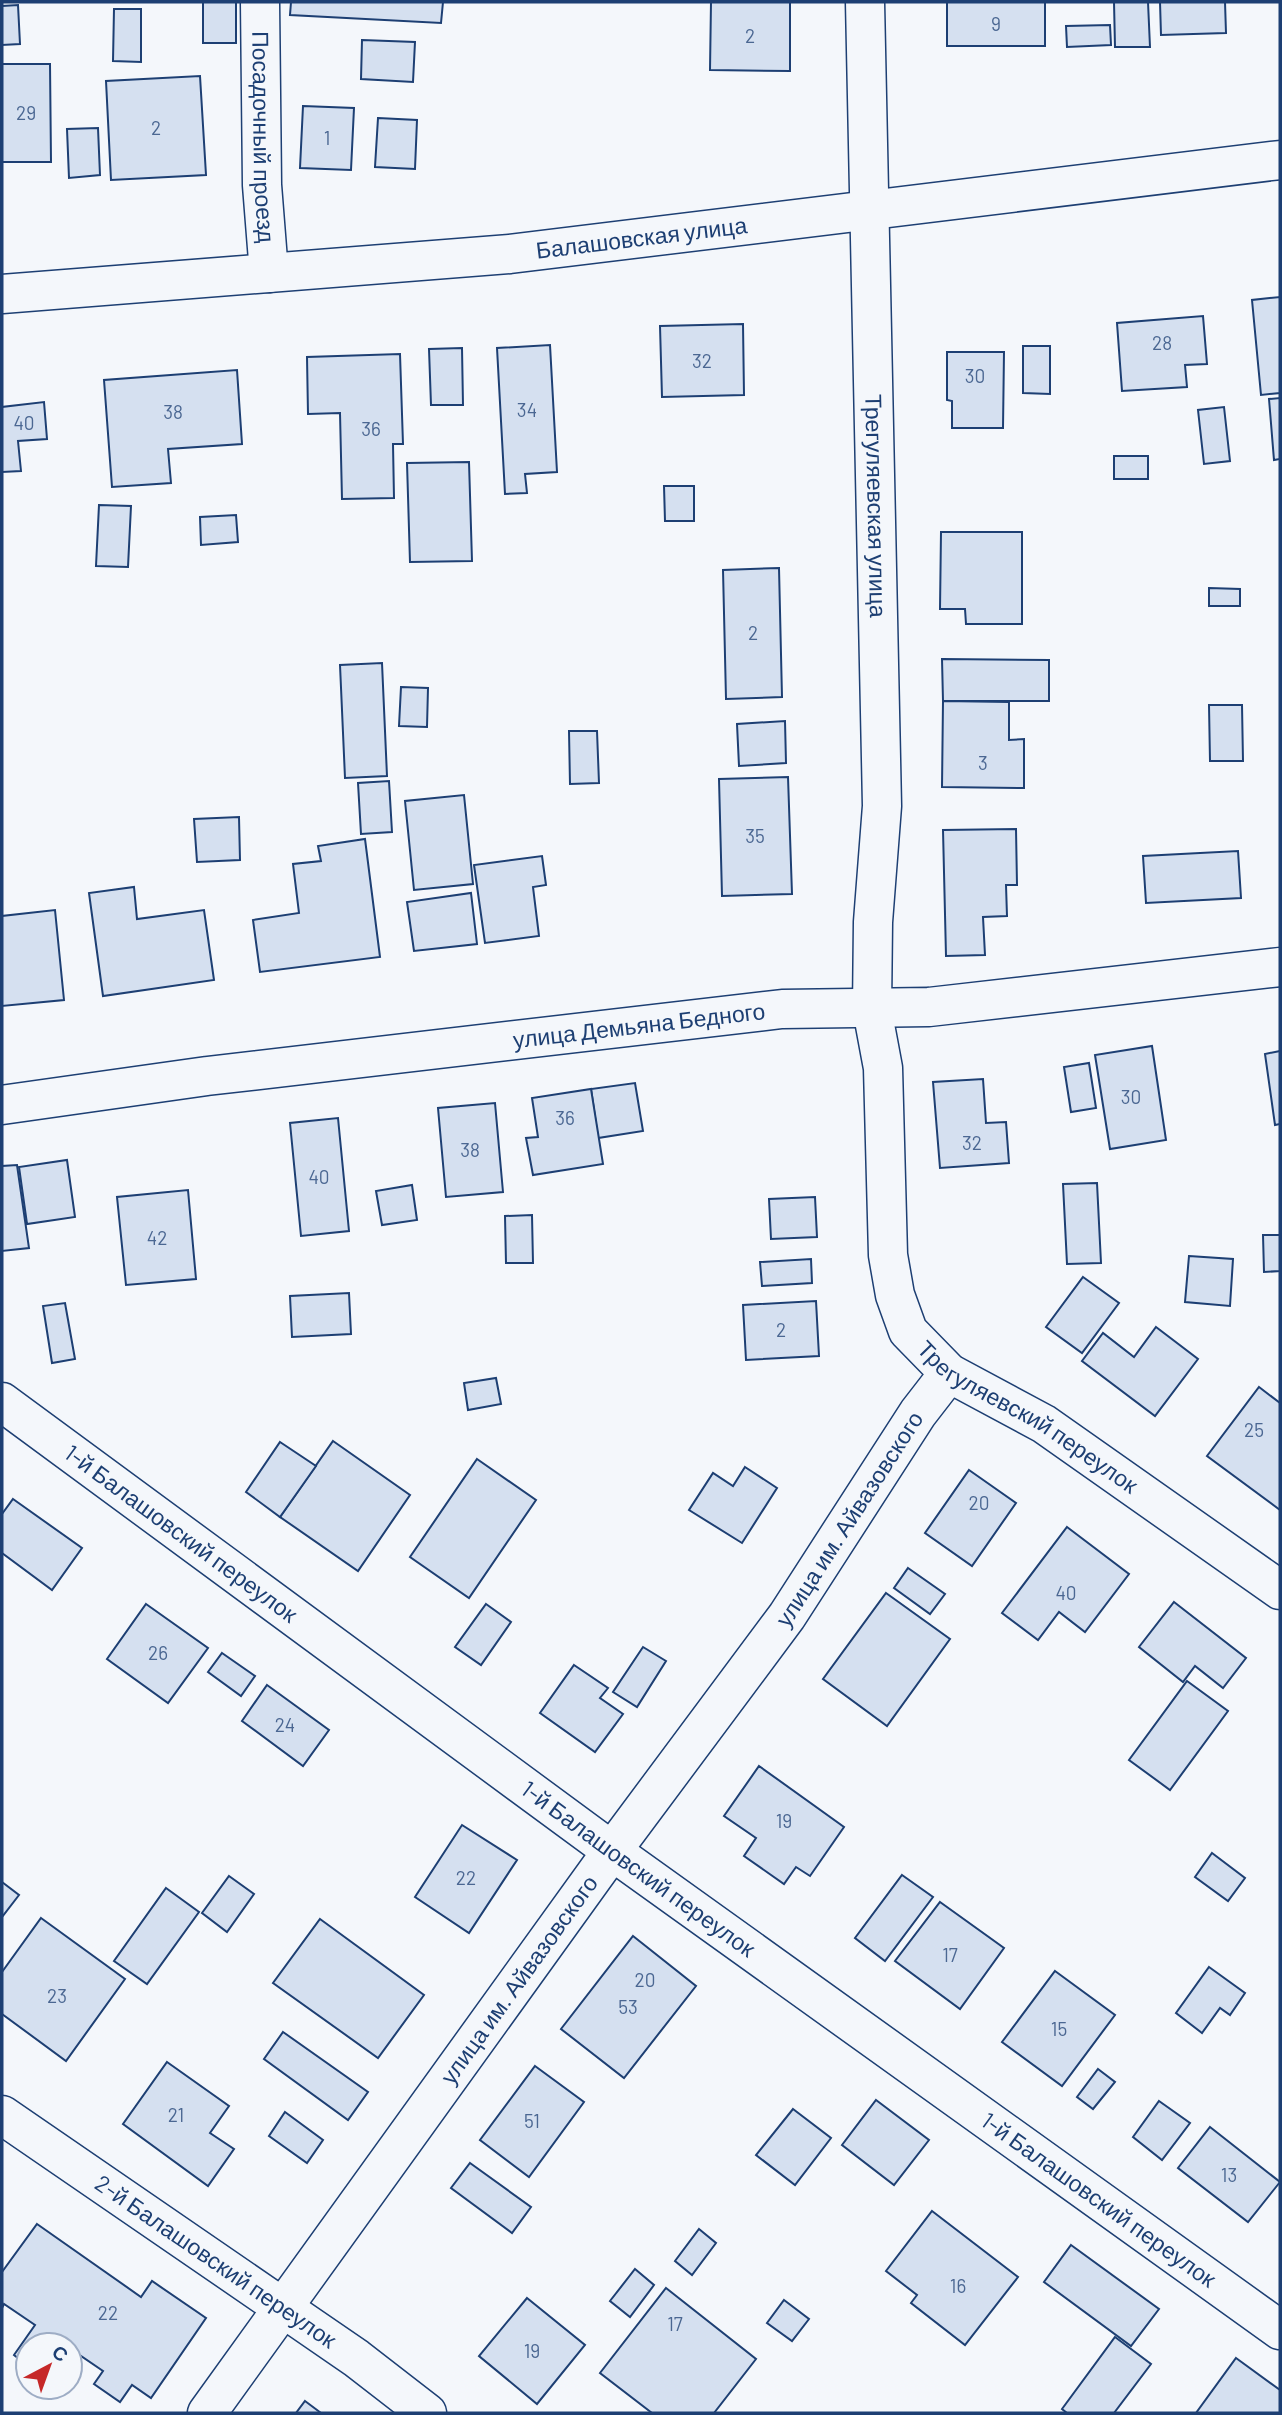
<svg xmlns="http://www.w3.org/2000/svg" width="1282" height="2415" font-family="Barlow,sans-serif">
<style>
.building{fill:#d5e0f0;stroke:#1d3f73;stroke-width:2}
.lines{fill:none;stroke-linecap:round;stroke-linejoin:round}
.street-casing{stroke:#1d3f73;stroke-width:41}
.street{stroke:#f4f7fb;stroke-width:38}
.labels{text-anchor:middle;stroke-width:5;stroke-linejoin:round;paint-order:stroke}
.number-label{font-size:19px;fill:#4b6792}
.street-label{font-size:23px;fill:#1d3f73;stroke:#f4f7fb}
</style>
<rect width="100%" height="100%" fill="#f4f7fb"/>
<g class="building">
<rect x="203" y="2" width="33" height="41"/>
<path d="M291 2H443L441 23 290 15Z"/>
<path d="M711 2H790V71L710 70Z"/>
<rect x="947" y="2" width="98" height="44"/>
<path d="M1114 2H1148L1150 47H1115Z"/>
<path d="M1160 2H1225L1226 33 1161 35Z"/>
<path d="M18 5 20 44 2 45V6Z"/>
<path d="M114 9H141V62L113 61Z"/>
<path d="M1110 25 1111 45 1067 47 1066 26Z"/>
<path d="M362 40 415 42 413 82 361 79Z"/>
<path d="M2 64H50L51 162H2Z"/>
<path d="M200 76 206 175 111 180 106 81Z"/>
<path d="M303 106 354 108 351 170 300 168Z"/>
<path d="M378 118 417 120 415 169 375 167Z"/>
<path d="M98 128 100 175 69 178 67 129Z"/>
<path d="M1280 297V393L1261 395 1252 300Z"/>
<path d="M1203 316 1207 364 1185 365 1187 387 1122 391 1117 323Z"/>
<path d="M743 324 744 395 662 397 660 326Z"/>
<path d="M550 345 557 472 525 474 527 493 505 494 497 348Z"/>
<path d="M1023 346H1050V394L1023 393Z"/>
<path d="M462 348 463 405H431L429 349Z"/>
<path d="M947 352H1004L1003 428H952V401L947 400Z"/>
<path d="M400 354 403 444H393L394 498 342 499 340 413 308 414 307 357Z"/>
<path d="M237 370 242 444 168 449 171 483 112 487 104 380Z"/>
<path d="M1280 398V459L1274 460 1269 399Z"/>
<path d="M44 402 47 439 18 441 21 471 2 472V407Z"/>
<path d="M1224 407 1230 461 1204 464 1198 410Z"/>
<rect x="1114" y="456" width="34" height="23"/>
<path d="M469 462 472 561 410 562 407 463Z"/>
<path d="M664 486H694V521H665Z"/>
<path d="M99 505 131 506 128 567 96 566Z"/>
<path d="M236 515 238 542 201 545 200 517Z"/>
<path d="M941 532H1022V624H966L965 609H940Z"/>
<path d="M779 568 782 697 726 699 723 570Z"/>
<path d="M1209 588 1240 589V606H1209Z"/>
<path d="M942 659 1049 660V701H943Z"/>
<path d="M382 663 387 776 345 778 340 665Z"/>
<path d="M401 687 428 688 427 727 399 726Z"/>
<path d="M943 701 1009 702V740L1024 739V788L942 787Z"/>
<path d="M1209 705H1242L1243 761H1210Z"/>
<path d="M785 721 786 763 739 766 737 724Z"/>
<path d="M569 731H597L599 783 570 784Z"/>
<path d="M788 777 792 894 722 896 719 779Z"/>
<path d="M389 781 392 832 361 834 358 783Z"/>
<path d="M464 795 473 884 414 890 405 801Z"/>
<path d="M239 817 240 860 197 862 194 819Z"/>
<path d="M1016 829 1017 885H1006L1007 916 983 917 985 955 946 956 943 830Z"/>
<path d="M365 839 380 957 260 972 253 920 299 913 293 864 321 861 318 846Z"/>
<path d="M1238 851 1241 898 1146 903 1143 856Z"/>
<path d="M542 856 546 885 533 887 539 936 485 943 474 865Z"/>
<path d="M134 887 137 919 204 910 214 980 103 996 89 893Z"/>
<path d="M471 893 477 944 414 951 407 902Z"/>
<path d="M55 910 64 1000 2 1006V916Z"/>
<path d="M1152 1046 1166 1140 1110 1149 1095 1055Z"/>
<path d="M1280 1051V1124L1275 1125 1265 1054Z"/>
<path d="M1089 1063 1096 1108 1071 1112 1064 1067Z"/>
<path d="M983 1079 986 1123 1006 1122 1009 1163 940 1168 933 1082Z"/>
<path d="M635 1083 643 1131 598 1138 591 1089Z"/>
<path d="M591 1089 603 1164 533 1175 526 1138 538 1137 532 1098Z"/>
<path d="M495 1103 503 1192 446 1197 438 1108Z"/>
<path d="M338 1118 349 1231 301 1236 290 1123Z"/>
<path d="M67 1160 75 1217 27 1224 19 1167Z"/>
<path d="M17 1165 29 1248 2 1251V1166Z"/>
<path d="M1097 1183 1101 1263 1067 1264 1063 1184Z"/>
<path d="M412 1185 417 1220 382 1225 376 1191Z"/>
<path d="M188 1190 196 1279 126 1285 117 1197Z"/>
<path d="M815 1197 817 1237 771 1239 769 1199Z"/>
<path d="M532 1215 533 1263H506L505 1216Z"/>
<path d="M1263 1235H1280V1271L1264 1272Z"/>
<path d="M1189 1256 1233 1259 1230 1306 1185 1302Z"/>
<path d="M811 1259 812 1283 762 1286 760 1262Z"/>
<path d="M1083 1277 1119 1303 1082 1353 1046 1327Z"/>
<path d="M349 1293 351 1334 292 1337 290 1296Z"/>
<path d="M816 1301 819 1356 746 1360 743 1305Z"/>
<path d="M65 1303 75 1359 52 1363 43 1306Z"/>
<path d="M1156 1327 1198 1359 1155 1416 1082 1361 1103 1333 1134 1357Z"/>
<path d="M496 1378 501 1404 468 1410 464 1383Z"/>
<path d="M1259 1387 1280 1403V1510L1207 1456Z"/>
<path d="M333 1441 410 1495 358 1571 280 1517Z"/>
<path d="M280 1442 316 1466 280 1517 246 1492Z"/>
<path d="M477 1459 536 1500 469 1598 410 1557Z"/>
<path d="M745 1467 777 1488 742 1543 689 1510 713 1473 733 1486Z"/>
<path d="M969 1470 1016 1503 972 1566 925 1533Z"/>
<path d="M13 1499 82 1548 52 1590 2 1553V1514Z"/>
<path d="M1067 1527 1129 1574 1085 1632 1059 1612 1038 1640 1002 1613Z"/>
<path d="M908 1568 945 1594 930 1614 894 1588Z"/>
<path d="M886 1593 950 1639 887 1726 823 1679Z"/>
<path d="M1174 1602 1246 1658 1223 1688 1195 1666 1183 1682 1139 1647Z"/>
<path d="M146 1604 208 1648 168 1703 107 1659Z"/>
<path d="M486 1604 511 1622 481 1665 455 1647Z"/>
<path d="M643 1647 666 1661 637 1707 613 1692Z"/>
<path d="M222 1653 255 1676 241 1696 208 1672Z"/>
<path d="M574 1665 608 1688 600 1698 623 1714 595 1752 540 1713Z"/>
<path d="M1187 1681 1228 1711 1170 1790 1129 1760Z"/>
<path d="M267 1685 329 1730 303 1766 242 1721Z"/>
<path d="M759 1766 844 1827 810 1876 796 1867 784 1884 744 1856 756 1838 724 1816Z"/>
<path d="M462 1825 517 1860 469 1933 415 1897Z"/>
<path d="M1212 1853 1245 1878 1228 1901 1195 1877Z"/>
<path d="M902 1875 933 1897 885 1961 855 1938Z"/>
<path d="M229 1876 254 1894 227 1932 202 1913Z"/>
<path d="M2 1882 19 1895 2 1917Z"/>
<path d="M166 1888 199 1912 147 1984 114 1961Z"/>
<path d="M940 1902 1004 1948 960 2009 895 1961Z"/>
<path d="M41 1918 125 1979 66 2061 2 2014V1972Z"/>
<path d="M320 1919 424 1995 378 2058 273 1983Z"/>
<path d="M633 1936 696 1986 624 2078 561 2029Z"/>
<path d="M1209 1967 1245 1993 1230 2015 1220 2008 1202 2033 1176 2013Z"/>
<path d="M1055 1971 1115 2015 1062 2086 1002 2042Z"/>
<path d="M283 2032 368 2092 348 2120 264 2059Z"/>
<path d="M167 2062 229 2106 210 2133 234 2149 208 2186 123 2124Z"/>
<path d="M535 2066 584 2102 529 2177 480 2140Z"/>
<path d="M1098 2069 1115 2082 1093 2109 1077 2097Z"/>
<path d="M876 2100 929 2140 894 2185 842 2145Z"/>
<path d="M1159 2101 1190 2123 1162 2160 1133 2137Z"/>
<path d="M793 2109 831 2138 795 2185 756 2155Z"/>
<path d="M285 2112 323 2140 307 2163 269 2136Z"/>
<path d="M1210 2127 1280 2182 1248 2222 1178 2168Z"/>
<path d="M470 2163 531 2207 512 2233 451 2188Z"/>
<path d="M932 2211 1018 2277 965 2345 911 2303 917 2295 886 2271Z"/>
<path d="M37 2224 141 2297 152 2281 206 2318 151 2398 132 2385 120 2402 94 2384 103 2371 75 2352 70 2359V2345H28V2366L14 2355 35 2325 4 2304 2 2308V2272Z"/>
<path d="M699 2229 716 2243 692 2275 675 2261Z"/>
<path d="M1071 2245 1159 2309 1131 2346 1044 2282Z"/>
<path d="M635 2269 654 2285 630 2317 610 2301Z"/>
<path d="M666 2288 756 2359 714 2413H652L600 2373Z"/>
<path d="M527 2298 585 2345 537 2404 479 2356Z"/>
<path d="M784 2300 809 2319 792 2341 767 2323Z"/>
<path d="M1115 2337 1151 2364 1114 2413H1067L1062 2409Z"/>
<path d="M1236 2358 1280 2390V2413H1196Z"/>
<path d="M305 2401 321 2413H296Z"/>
</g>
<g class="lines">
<defs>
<g id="street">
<path id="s1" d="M260 2 262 185 269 273"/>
<path id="s2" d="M865 2 882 806 873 922 872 1009 883 1068 888 1255 895 1295 908 1331 949 1373 1044 1424 1280 1590"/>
<path id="s3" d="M2 294 510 254 1280 160"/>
<path id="s4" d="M2 1105 207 1076 782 1009 929 1007 1280 967"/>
<path id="s5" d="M2 1402 612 1851 1280 2330"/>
<path id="s6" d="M2 2115 356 2358 427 2413"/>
<path id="s7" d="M207 2413 612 1851 787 1616 918 1413 949 1373"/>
</g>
</defs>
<use href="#street" class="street-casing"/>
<use href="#street" class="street"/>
</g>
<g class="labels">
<g class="number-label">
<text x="996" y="31">9</text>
<text x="750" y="43">2</text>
<text x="26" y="120">29</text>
<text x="156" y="135">2</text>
<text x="327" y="145">1</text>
<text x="1162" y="350">28</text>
<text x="702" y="368">32</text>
<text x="975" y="383">30</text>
<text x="527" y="417">34</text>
<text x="173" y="419">38</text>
<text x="24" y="430">40</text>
<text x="371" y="436">36</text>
<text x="753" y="640">2</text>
<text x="983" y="770">3</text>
<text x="755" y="843">35</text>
<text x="1131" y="1104">30</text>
<text x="565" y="1125">36</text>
<text x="972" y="1150">32</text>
<text x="470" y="1157">38</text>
<text x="319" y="1184">40</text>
<text x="157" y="1245">42</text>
<text x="781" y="1337">2</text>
<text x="1254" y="1437">25</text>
<text x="979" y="1510">20</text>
<text x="1066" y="1600">40</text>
<text x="158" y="1660">26</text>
<text x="285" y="1732">24</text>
<text x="784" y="1828">19</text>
<text x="466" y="1885">22</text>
<text x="950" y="1962">17</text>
<text x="645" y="1987">20</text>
<text x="57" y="2003">23</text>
<text x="628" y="2014">53</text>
<text x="1059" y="2036">15</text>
<text x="176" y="2122">21</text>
<text x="532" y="2128">51</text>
<text x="1229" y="2182">13</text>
<text x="958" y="2293">16</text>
<text x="108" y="2320">22</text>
<text x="675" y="2331">17</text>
<text x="532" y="2358">19</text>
</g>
<g class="street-label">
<text dy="8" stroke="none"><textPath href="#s1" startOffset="135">Посадочный проезд</textPath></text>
<text dy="8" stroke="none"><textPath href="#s3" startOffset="642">Балашовская улица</textPath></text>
<text dy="8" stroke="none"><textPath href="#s2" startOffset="504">Трегуляевская улица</textPath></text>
<text dy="8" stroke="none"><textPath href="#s4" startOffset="642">улица Демьяна Бедного</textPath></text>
<text dy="8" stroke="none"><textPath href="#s2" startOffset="1482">Трегуляевский переулок</textPath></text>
<text dy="8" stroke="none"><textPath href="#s7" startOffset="1101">улица им. Айвазовского</textPath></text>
<text dy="8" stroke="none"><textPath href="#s5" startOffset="222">1-й Балашовский переулок</textPath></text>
<text dy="8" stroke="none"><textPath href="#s5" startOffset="789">1-й Балашовский переулок</textPath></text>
<text dy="8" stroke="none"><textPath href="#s7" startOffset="534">улица им. Айвазовского</textPath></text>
<text dy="8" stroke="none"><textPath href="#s5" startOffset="1356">1-й Балашовский переулок</textPath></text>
<text dy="8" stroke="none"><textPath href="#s6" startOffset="259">2-й Балашовский переулок</textPath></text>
</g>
</g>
<rect width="1282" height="2415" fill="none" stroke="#1d3f73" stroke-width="7"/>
<g transform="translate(49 2366) rotate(41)"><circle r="33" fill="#f4f7fb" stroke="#9eadc5" stroke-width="2"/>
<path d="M0-5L12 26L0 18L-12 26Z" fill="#c62828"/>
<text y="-10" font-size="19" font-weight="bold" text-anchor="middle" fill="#1d3f73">С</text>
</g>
</svg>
